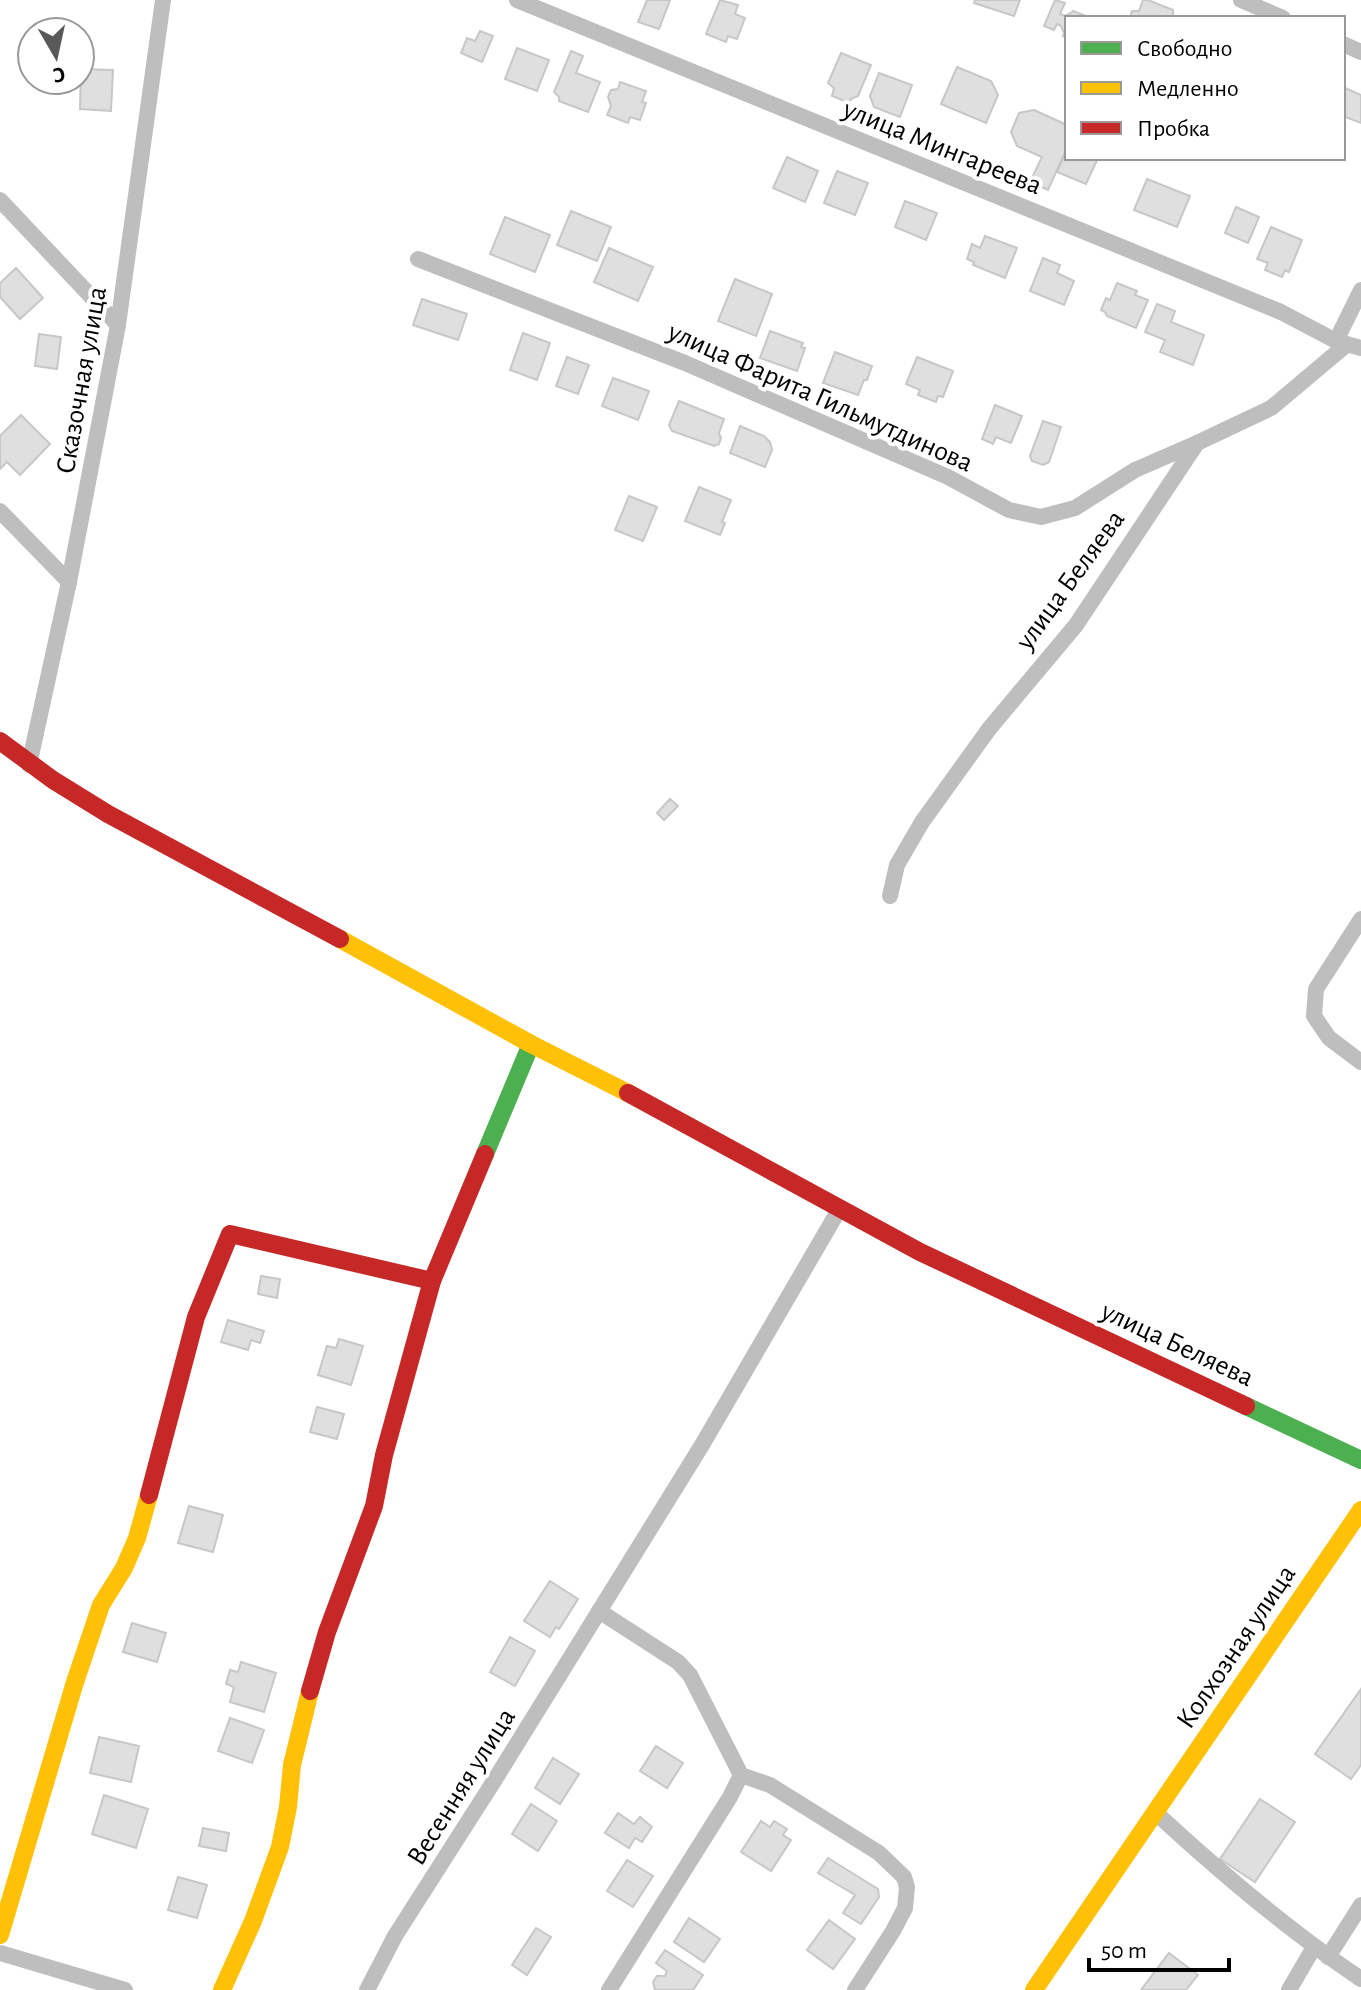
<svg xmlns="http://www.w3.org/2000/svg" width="1361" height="1990" font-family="'Alegreya Sans',sans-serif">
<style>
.building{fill:#dfdfdf;stroke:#c7c7c7;stroke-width:2}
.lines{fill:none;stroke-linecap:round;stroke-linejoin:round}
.street{stroke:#bebebe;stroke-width:16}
.fast{stroke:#4caf50;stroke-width:18}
.slow{stroke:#ffc107;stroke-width:18}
.jam{stroke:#c62828;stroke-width:18}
.labels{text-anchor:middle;stroke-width:8;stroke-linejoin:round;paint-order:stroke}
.street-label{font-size:28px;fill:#000;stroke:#fff}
</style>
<rect width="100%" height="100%" fill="#fff"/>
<g class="building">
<path d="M647 0H670L659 29 638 22Z"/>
<path d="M720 0 738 5 735 14 745 18 737 39 728 36 726 42 706 34Z"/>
<path d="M975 0H1020L1014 16 974 3Z"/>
<path d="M1055 0 1065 3 1060 14 1065 16 1071 13 1073 11 1091 18H1067V37L1063 36 1064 33 1061 26 1057 24 1054 30 1044 26Z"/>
<path d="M1143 0H1148L1173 10V18H1130L1132 11H1139Z"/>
<path d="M480 31 493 36 482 62 461 53 467 38 475 41Z"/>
<path d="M517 48 549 60 537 91 505 79Z"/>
<path d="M571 51 583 56 576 73 600 82 588 112 559 101V97L554 92Z"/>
<path d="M841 53 871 65 858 96 851 99 849 103 832 96 834 88 828 83Z"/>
<path d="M957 67 991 81 998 95 986 123 941 104Z"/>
<path d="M81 69 113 70 111 111 80 109Z"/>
<path d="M879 73 912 85 900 117 874 107 870 96Z"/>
<path d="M620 82 646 91 642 102 646 103 640 120 630 117 628 123 607 115 611 106 608 97 611 90 618 89Z"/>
<path d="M1343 87 1361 95V123L1343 116Z"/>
<path d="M1034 110 1067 125V148L1048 190 1030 182 1042 157 1017 146 1011 132 1019 113Z"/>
<path d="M1067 150V158H1098L1086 184 1057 172Z"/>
<path d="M787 157 818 171 805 202 773 188Z"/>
<path d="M837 171 868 183 855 215 824 203Z"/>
<path d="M1147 179 1190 196 1177 227 1134 210Z"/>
<path d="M905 201 937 213 926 240 895 227Z"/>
<path d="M1236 207 1259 217 1248 243 1225 233Z"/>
<path d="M571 211 611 227 597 261 557 245Z"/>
<path d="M505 217 550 235 535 272 490 254Z"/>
<path d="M1271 227 1302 240 1289 272 1285 270 1282 277 1265 270 1268 263 1257 259Z"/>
<path d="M985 236 1017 248 1005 278 973 265 974 262 967 259 972 244 980 248Z"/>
<path d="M609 248 653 267 638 301 594 282Z"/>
<path d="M1043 258 1060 265 1057 273 1074 281 1064 305 1030 291Z"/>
<path d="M16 268 43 298 20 319 0 297V283Z"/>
<path d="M735 279 772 294 756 336 718 321Z"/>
<path d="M1117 283 1137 291 1135 295 1148 300 1136 328 1107 316 1105 312 1101 310 1106 298 1110 300Z"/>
<path d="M422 299 467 314 458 340 413 325Z"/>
<path d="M1157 304 1175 311 1171 322 1204 335 1193 365 1160 352 1165 340 1145 332Z"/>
<path d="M770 331 803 343 801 347 805 348 797 371 760 358Z"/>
<path d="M523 333 550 343 537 380 510 370Z"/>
<path d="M39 334 61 337 57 369 35 366Z"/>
<path d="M835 352 872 366 867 380H864L858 395 823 383Z"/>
<path d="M567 357 589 365 578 394 556 386Z"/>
<path d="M917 357 953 371 943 397 938 396 936 402 918 395 920 390 906 384Z"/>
<path d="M613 378 649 391 638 420 602 406Z"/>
<path d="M679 401 724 419 719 433 721 438 719 444 714 446 672 431 669 425Z"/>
<path d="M995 405 1022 416 1011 443 996 437 993 444 982 439Z"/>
<path d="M21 415 50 444 20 475 7 462 0 469V436Z"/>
<path d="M1043 421 1061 427 1049 462 1043 465 1032 461 1030 456Z"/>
<path d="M740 426 764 436 770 442 772 450 765 467 730 453Z"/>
<path d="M699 487 731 500 722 522 725 523 720 535 685 521Z"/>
<path d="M629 496 657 507 643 541 615 530Z"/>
<path d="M670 799 678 806 664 820 657 813Z"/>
<path d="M261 1276 280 1279 277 1298 258 1294Z"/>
<path d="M228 1320 264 1331 260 1343 251 1340 248 1350 221 1342Z"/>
<path d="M339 1339 363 1346 351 1385 318 1375 327 1346 336 1348Z"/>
<path d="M317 1407 344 1414 337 1439 310 1432Z"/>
<path d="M189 1506 223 1515 213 1552 178 1543Z"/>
<path d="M550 1581 578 1599 559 1629 556 1627 550 1637 524 1621Z"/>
<path d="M132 1623 166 1633 157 1662 123 1652Z"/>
<path d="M510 1637 535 1651 515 1686 490 1672Z"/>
<path d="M241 1662 276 1673 264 1712 230 1702 234 1687 226 1684 230 1670 238 1672Z"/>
<path d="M1361 1689V1765L1351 1779 1315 1754Z"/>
<path d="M230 1718 264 1730 252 1763 218 1751Z"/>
<path d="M99 1737 139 1746 131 1782 90 1773Z"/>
<path d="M656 1746 683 1763 667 1788 640 1771Z"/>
<path d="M553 1758 579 1774 560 1804 535 1788Z"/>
<path d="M104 1795 148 1809 136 1848 92 1834Z"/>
<path d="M1260 1799 1295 1822 1255 1882 1220 1859Z"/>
<path d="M531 1804 557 1821 538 1851 512 1834Z"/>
<path d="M618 1813 634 1824 640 1817 652 1827 642 1842 635 1838 629 1848 605 1833Z"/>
<path d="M761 1821 770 1827 774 1821 787 1829 783 1835 791 1840 771 1871 741 1852Z"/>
<path d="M203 1828 229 1833 226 1851 199 1846Z"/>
<path d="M828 1858 878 1889 879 1897 861 1924 843 1913 855 1895 818 1873Z"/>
<path d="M627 1860 653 1876 633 1907 607 1891Z"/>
<path d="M178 1877 207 1885 197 1918 168 1910Z"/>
<path d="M689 1918 720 1939 704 1962 674 1942Z"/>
<path d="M829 1920 855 1939 833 1969 807 1950Z"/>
<path d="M536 1928 551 1937 527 1975 512 1965Z"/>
<path d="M665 1950 703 1975 693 1990H655L653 1982 657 1976H665L667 1971 656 1963Z"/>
<path d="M1169 1953 1198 1975 1186 1990H1141Z"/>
</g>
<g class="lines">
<g class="street">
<path d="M517 0 1281 312 1336 341 1361 348"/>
<path d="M1241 0 1283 18"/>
<path d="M1343 44 1361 52"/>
<path d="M0 200 118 325"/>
<path d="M418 259 685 363 948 477 1009 510 1041 517 1075 508 1135 470 1197 443"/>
<path d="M1336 341 1361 290"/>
<path d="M0 511 69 582"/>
<path d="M29 765 69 582 118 325 163 0"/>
<path d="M890 896 897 865 922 822 989 729 1076 625 1197 443 1271 408 1346 345"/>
<path d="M1361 919 1316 989 1314 1016 1329 1038 1361 1062"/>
<path d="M599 1611 678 1662 690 1675 741 1775 770 1785 879 1853 904 1877 907 1887 905 1908 893 1931 855 1990"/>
<path d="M1156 1813C1221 1873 1288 1930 1361 1979"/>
<path d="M0 1953 125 1990"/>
<path d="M1328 1957 1361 1905"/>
<path d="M367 1990 395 1936 494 1781 702 1445 840 1208"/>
<path d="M609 1990 730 1797 741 1775"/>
<path d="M1289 1990 1314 1947"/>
</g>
<g class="fast">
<path d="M485 1154 531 1044"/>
<path d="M1246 1406 1361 1460"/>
</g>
<g class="slow">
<path d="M340 939 531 1044 628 1093"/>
<path d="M0 1935 75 1682 101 1605 124 1568 137 1538 149 1495"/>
<path d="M222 1990 253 1921 280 1847 288 1807 292 1765 310 1691"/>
<path d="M1034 1990 1361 1510"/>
</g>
<g class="jam">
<path d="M0 741 53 780 108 814 340 939"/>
<path d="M628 1093 920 1252 1246 1406"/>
<path d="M149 1495 196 1317 230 1234 432 1281"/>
<path d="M310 1691 327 1632 374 1506 384 1455 432 1281 485 1154"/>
</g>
</g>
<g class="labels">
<g class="street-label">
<text transform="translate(943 146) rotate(22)" y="10">улица Мингареева</text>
<text transform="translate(80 380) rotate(-80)" y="10">Сказочная улица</text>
<text transform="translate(821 396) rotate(24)" y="10">улица Фарита Гильмутдинова</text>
<text transform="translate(1069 579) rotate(-54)" y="10">улица Беляева</text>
<text transform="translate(1178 1343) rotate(25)" y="10">улица Беляева</text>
<text transform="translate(1235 1646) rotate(-56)" y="10">Колхозная улица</text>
<text transform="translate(460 1786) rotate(-58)" y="10">Весенняя улица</text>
</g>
</g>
<rect x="1065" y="16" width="280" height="144" fill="#ffffff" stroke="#999999" stroke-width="2"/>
<rect x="1081" y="42" width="40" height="12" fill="#4caf50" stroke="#999999" stroke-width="2"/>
<text x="1137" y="56" font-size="24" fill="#000000">Свободно</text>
<rect x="1081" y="82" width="40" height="12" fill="#ffc107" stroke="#999999" stroke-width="2"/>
<text x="1137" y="96" font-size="24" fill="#000000">Медленно</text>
<rect x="1081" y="122" width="40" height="12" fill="#c62828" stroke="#999999" stroke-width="2"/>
<text x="1137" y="136" font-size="24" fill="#000000">Пробка</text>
<g transform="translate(56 56) rotate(171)"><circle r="38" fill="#ffffff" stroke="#999999" stroke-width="2"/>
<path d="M0-6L14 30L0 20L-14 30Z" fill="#595959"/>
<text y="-12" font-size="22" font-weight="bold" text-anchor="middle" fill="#000000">С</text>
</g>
<path d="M1089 1958v12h140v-12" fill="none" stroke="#000000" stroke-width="4"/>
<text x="1101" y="1958" font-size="24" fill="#000000" stroke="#ffffff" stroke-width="6" paint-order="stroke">50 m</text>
</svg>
